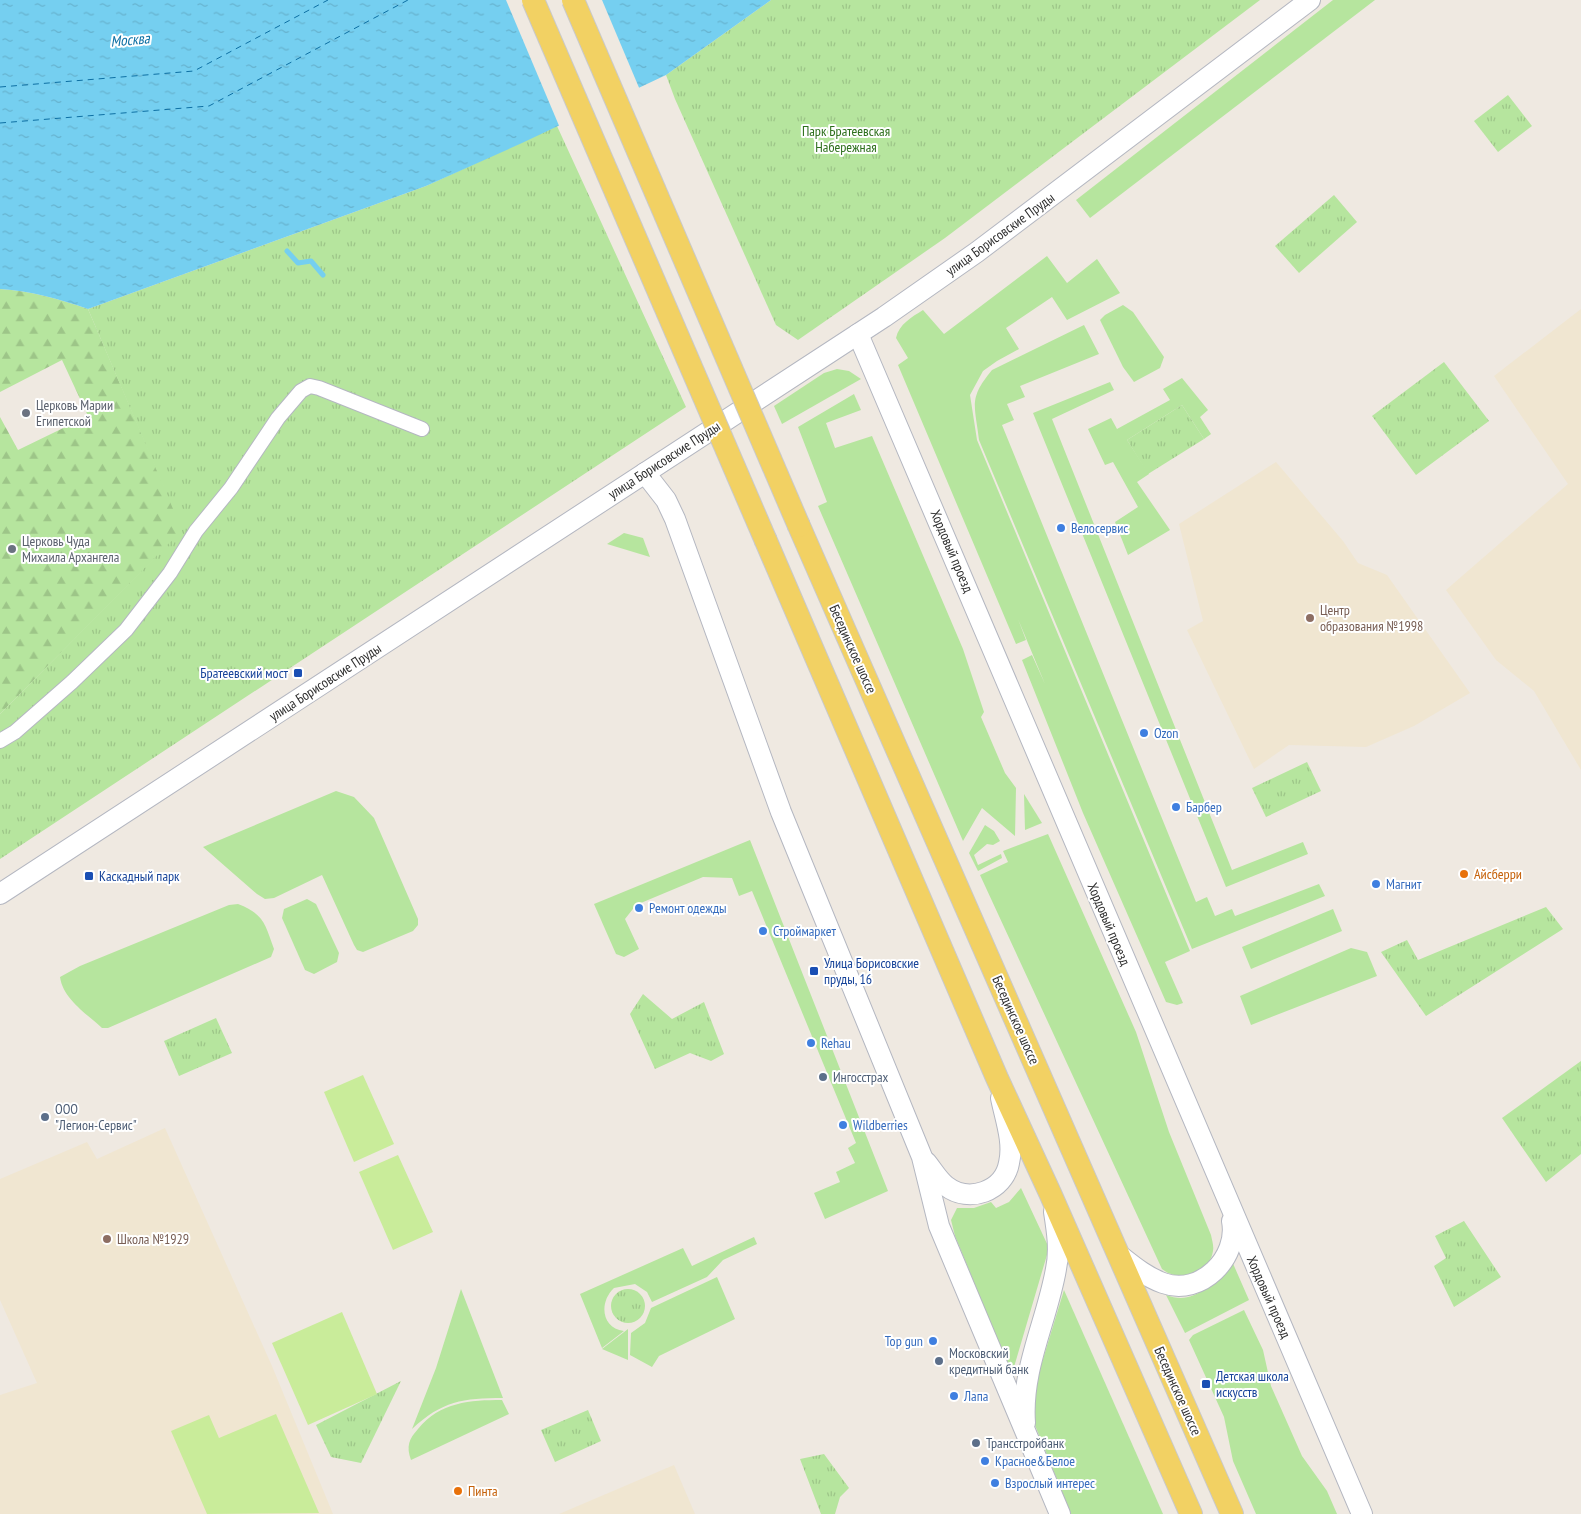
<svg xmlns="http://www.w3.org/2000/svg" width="1581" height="1514" font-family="'PT Sans Narrow',sans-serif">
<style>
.education{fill:#f0e6d1}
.grass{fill:#b6e59e}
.forest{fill:url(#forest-firs)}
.park{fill:url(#park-tufts)}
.pitch{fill:#c9ec9a}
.water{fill:url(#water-ripples)}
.pier{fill:#efe9e1}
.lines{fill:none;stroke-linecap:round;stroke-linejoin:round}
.stream{stroke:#75cff0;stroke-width:5}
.ferry{stroke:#0d6fa3;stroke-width:1;stroke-dasharray:6 5;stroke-linecap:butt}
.street-casing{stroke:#b4b7c1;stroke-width:16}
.secondary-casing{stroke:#b4b7c1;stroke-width:22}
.primary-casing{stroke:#c9c9c9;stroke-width:24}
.street{stroke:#fff;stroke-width:14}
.secondary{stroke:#fff;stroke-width:20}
.primary{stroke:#f2d163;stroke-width:22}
.primary-bridge-casing{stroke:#c9c9c9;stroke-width:24;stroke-linecap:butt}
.primary-bridge{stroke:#f2d163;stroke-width:22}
.worship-dot{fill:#6b7280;stroke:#fff;stroke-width:2}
.shop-dot{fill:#3f7fe0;stroke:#fff;stroke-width:2}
.education-dot{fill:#8d6e63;stroke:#fff;stroke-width:2}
.transit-dot{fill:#1a4fb4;stroke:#fff;stroke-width:2}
.food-dot{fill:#e8710a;stroke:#fff;stroke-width:2}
.service-dot{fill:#5c6f8a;stroke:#fff;stroke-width:2}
.labels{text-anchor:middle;stroke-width:4;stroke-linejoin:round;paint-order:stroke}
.park-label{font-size:14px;fill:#2c6e1b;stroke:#fff}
.street-label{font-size:14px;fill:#2e2e2e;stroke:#fff}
.worship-label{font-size:14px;fill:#5b616d;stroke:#fff;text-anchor:start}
.shop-label{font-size:14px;fill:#366cbe;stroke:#fff;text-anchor:start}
.education-label{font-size:14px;fill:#785e54;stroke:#fff;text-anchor:start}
.transit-label{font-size:14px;fill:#164399;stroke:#fff;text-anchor:start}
.food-label{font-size:14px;fill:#c56008;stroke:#fff;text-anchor:start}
.service-label{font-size:14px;fill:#4e5e75;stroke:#fff;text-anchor:start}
.water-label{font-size:15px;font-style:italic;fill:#0d6fa3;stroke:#fff}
</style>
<defs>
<pattern id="forest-firs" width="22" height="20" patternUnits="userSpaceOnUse" patternTransform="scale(1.25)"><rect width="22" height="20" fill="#b6e59e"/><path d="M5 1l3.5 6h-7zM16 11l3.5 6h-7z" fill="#9dc588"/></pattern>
<pattern id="park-tufts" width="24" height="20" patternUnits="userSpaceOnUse" patternTransform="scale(1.25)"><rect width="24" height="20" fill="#b6e59e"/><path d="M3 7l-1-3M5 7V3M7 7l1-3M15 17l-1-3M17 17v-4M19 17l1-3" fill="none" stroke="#9dc588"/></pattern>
<pattern id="water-ripples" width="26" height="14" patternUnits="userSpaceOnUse" patternTransform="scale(1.25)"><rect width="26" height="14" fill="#75cff0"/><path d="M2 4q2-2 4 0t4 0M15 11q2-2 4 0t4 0" fill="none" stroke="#66b2ce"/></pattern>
</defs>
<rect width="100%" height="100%" fill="#efe9e1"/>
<g class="education">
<path d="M1581 309V770L1534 691 1496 660 1446 590 1568 484 1494 376Z"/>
<path d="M1276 462 1343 541 1358 563 1387 575 1470 693 1414 726 1366 747 1289 745 1254 769 1187 630 1203 621 1179 524Z"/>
<path d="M165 1128 272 1366 333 1514H0V1395L37 1383 0 1300V1179L87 1142 97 1159Z"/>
<path d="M674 1465 695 1514H559Z"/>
</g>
<g class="grass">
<path d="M1333 0H1375L1090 218 1076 200Z"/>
<path d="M1047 256 1067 283 1097 259 1120 293 1067 320 1052 297 1006 328 1019 349 997 361 983 371 970 395 977 440 1190 951 1165 962 1183 1003 1177 1005 1166 1002 1083 813 1022 660 1032 655 1045 684 1018 619 1026 640 1016 644 898 365 908 358 896 338C899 324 912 317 923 310L944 334Z"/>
<path d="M1123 305 1133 312 1164 357 1160 368 1134 382 1123 367 1100 320 1105 315Z"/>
<path d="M1084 325 1099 354 1020 386 1025 397 1007 404 1014 420 1002 425 1196 902 1207 897 1215 916 1232 909 1235 916 1319 884 1325 896 1192 949 979 440C975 405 968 399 992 370Z"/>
<path d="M837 369 849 371 861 379 782 424 774 406 824 373Z"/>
<path d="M1182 378 1208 410 1200 417 1211 434 1204 439 1182 405 1127 440 1149 474 1137 482 1170 530 1128 555 1115 522 1138 507 1113 462 1105 465 1088 429 1111 418 1117 429 1170 400 1163 389Z"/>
<path d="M1110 382 1114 390 1052 419 1232 870 1303 842 1308 854 1226 887 1033 413Z"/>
<path d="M854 394 861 410 826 423 835 448 872 436 963 649 984 712 981 717 1005 773 1016 788 1015 836 982 808 963 841 818 506 827 502 798 427Z"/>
<path d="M624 533 643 538 650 557 607 544Z"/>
<path d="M336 791 354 797 374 818 418 919V925L413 931 363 952 357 950 354 945 322 875 274 898 265 899 257 894 203 847Z"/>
<path d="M1024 794 1042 823 1025 830Z"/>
<path d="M985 825 994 831 1000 841 993 845 987 844 974 855 978 865 1001 854 1002 858 978 871 969 853Z"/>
<path d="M1048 834 1136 1032 1169 1132 1211 1235C1212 1240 1214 1246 1213 1251 1209 1276 1179 1283 1162 1269L980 875 1008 862 1003 851Z"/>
<path d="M750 840 888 1191 825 1219 814 1193 840 1182 836 1172 855 1163 848 1148 856 1143 752 891 739 896 732 878 703 877 636 905 625 919 639 949 624 957 616 954 594 904Z"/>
<path d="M307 899 316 904 339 953 337 962 314 974 305 970 282 918 284 909Z"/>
<path d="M238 904C264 914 265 924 274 949L271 957 108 1028H102C87 1014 63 999 60 977L80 966 229 905Z"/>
<path d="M1333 909 1342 931 1251 969 1242 947Z"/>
<path d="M1351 948 1367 952 1377 976 1251 1025 1240 996Z"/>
<path d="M1021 1188 1049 1248 1014 1367 1009 1368 955 1236 951 1220 957 1208H974L991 1202 996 1208 1009 1202Z"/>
<path d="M754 1237 757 1244 723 1260 707 1277 652 1302 647 1292 635 1284 614 1288C599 1302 601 1328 624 1331L602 1348 580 1294 683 1248 692 1266Z"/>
<path d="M1231 1259 1249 1300 1185 1333 1166 1295C1197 1307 1214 1280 1231 1259Z"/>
<path d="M717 1277 735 1319 659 1356 652 1367 630 1355 631 1333 645 1323 651 1308Z"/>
<path d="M461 1289 503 1398C463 1398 442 1401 412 1429L436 1368Z"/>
<path d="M1064 1290 1163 1514H1071L1032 1418 1029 1405Z"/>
<path d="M1244 1310 1263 1350 1271 1386 1302 1456 1327 1491 1337 1514H1256L1233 1461 1224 1417 1189 1340 1193 1335Z"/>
<path d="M628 1329V1360L602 1349Z"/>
<path d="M502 1400 509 1414 411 1460C406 1446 409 1439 418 1429 440 1402 470 1400 502 1400Z"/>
</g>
<path class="forest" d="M0 289C31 291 59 299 88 309L183 530 0 714V417L18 450 88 416 62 360 0 392Z"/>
<g class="park">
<path d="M771 0H1260L945 238 798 340 776 325 675 99 666 75Z"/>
<path d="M1508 95 1532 126 1498 152 1474 121Z"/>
<path d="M557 126 686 407 0 859V714L182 530 88 309 426 186Z"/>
<path d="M1334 195 1357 222 1299 273 1275 246Z"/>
<path d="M1444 362 1489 421 1416 475 1372 416Z"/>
<path d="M1182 405 1204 439 1148 474 1127 440Z"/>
<path d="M1307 762 1321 791 1266 817 1252 788Z"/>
<path d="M1546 907 1563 929 1426 1016 1381 952 1407 940 1418 960Z"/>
<path d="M643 994 672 1019 704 1002 724 1054 711 1061 690 1053 655 1069 630 1014Z"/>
<path d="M216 1018 232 1053 179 1076 164 1041Z"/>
<path d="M1581 1061V1154L1546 1182 1502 1118Z"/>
<path d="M1464 1221 1501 1277 1454 1307 1434 1266 1446 1258 1435 1236Z"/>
<circle cx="628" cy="1306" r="17"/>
<path d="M401 1381 361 1463 331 1457 316 1425Z"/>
<path d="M588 1410 601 1441 555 1462 541 1430Z"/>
<path d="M824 1454 849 1488 840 1497 835 1514H821L800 1459Z"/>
</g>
<g class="pitch">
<path d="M363 1075 394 1144 354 1162 324 1092Z"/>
<path d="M398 1155 433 1232 393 1250 359 1172Z"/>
<path d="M342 1312 377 1394 308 1425 272 1343Z"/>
<path d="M276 1414 319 1513 207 1514 171 1431 209 1415 219 1438Z"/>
</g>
<path class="water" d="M0 0H771L666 75 522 143 426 186 88 309C59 299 31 291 0 289Z"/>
<path class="pier" d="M506 0H602L640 90 560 128Z"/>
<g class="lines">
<path class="stream" d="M287 251 298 263 311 261 323 275"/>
<g class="ferry">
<path d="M0 87 194 71 328 0"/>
<path d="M0 123 209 106 408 0"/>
</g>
<defs>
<path id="street" d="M0 741 15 732 72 682 126 630 170 573 196 531 231 488 278 418 301 391 310 386 319 388 422 429"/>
<g id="secondary">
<path d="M858 334 1362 1514"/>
<path d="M645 473 666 500 675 519 781 812 922 1157 939 1226 1060 1514"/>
<path d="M0 894 884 317 977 252 1310 0"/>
<path d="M926 1162C932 1169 938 1180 946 1186 969 1204 1004 1191 1009 1163 1014 1142 1005 1118 1001 1098"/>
<path d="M1118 1254C1132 1265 1146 1277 1163 1283 1201 1297 1239 1257 1232 1221"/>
<path d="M1025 1423C1021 1369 1047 1321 1056 1269 1060 1250 1057 1231 1054 1212"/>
</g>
<g id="primary">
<path d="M799 526 1232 1514"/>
<path d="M766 541 997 1078 1050 1193 1191 1514"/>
</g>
</defs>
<use href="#street" class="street-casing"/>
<use href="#secondary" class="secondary-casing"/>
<use href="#primary" class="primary-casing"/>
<use href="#street" class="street"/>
<use href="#secondary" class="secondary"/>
<use href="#primary" class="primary"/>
<defs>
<g id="primary-bridge">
<path d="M533 0 766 541"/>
<path d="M573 0 799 526"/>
</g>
</defs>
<use href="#primary-bridge" class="primary-bridge-casing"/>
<use href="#primary-bridge" class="primary-bridge"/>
</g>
<g class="worship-dot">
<circle cx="26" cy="413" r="5"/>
<circle cx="12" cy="549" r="5"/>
</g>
<g class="shop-dot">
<circle cx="1061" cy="528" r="5"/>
<circle cx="1144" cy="733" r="5"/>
<circle cx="1176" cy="807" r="5"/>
<circle cx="1376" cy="884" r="5"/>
<circle cx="639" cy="908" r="5"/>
<circle cx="763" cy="931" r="5"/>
<circle cx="811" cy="1043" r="5"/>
<circle cx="843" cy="1125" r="5"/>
<circle cx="933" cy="1341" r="5"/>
<circle cx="954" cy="1396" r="5"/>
<circle cx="985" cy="1461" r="5"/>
<circle cx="995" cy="1483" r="5"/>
</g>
<g class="education-dot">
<circle cx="1310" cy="618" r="5"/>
<circle cx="107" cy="1239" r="5"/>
</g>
<g class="transit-dot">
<rect x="293" y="668" width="10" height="10" rx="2.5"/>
<rect x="84" y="871" width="10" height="10" rx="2.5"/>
<rect x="809" y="966" width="10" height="10" rx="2.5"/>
<rect x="1201" y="1379" width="10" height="10" rx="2.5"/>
</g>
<g class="food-dot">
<circle cx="1464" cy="874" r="5"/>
<circle cx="458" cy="1491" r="5"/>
</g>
<g class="service-dot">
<circle cx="823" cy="1077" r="5"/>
<circle cx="45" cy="1117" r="5"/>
<circle cx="939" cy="1361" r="5"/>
<circle cx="976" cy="1443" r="5"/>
</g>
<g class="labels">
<g class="park-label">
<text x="846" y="136">Парк Братеевская<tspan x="846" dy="16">Набережная</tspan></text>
</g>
<g class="street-label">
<text transform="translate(1000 234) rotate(-36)" y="5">улица Борисовские Пруды</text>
<text transform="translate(664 460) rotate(-33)" y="5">улица Борисовские Пруды</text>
<text transform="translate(952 551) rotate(67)" y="5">Хордовый проезд</text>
<text transform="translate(853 649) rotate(66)" y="5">Бесединское шоссе</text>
<text transform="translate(325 682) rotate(-33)" y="5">улица Борисовские Пруды</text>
<text transform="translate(1109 924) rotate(67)" y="5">Хордовый проезд</text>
<text transform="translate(1016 1020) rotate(66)" y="5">Бесединское шоссе</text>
<text transform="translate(1269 1297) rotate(66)" y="5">Хордовый проезд</text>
<text transform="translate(1178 1391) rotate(66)" y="5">Бесединское шоссе</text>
</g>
<g class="worship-label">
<text x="36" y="410">Церковь Марии<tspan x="36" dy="16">Египетской</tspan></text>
<text x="22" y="546">Церковь Чуда<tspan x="22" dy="16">Михаила Архангела</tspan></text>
</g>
<g class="shop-label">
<text x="1071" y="533">Велосервис</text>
<text x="1154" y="738">Ozon</text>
<text x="1186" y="812">Барбер</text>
<text x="1386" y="889">Магнит</text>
<text x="649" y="913">Ремонт одежды</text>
<text x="773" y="936">Строймаркет</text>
<text x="821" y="1048">Rehau</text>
<text x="853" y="1130">Wildberries</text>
<text x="923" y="1346" text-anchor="end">Top gun</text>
<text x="964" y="1401">Лапа</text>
<text x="995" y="1466">Красное&amp;Белое</text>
<text x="1005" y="1488">Взрослый интерес</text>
</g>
<g class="education-label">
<text x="1320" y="615">Центр<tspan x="1320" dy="16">образования №1998</tspan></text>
<text x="117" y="1244">Школа №1929</text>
</g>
<g class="transit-label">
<text x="288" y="678" text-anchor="end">Братеевский мост</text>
<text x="99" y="881">Каскадный парк</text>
<text x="824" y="968">Улица Борисовские<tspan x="824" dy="16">пруды, 16</tspan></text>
<text x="1216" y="1381">Детская школа<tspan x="1216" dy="16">искусств</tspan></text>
</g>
<g class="food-label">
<text x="1474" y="879">Айсберри</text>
<text x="468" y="1496">Пинта</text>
</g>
<g class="service-label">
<text x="833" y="1082">Ингосстрах</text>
<text x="55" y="1114">ООО<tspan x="55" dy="16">"Легион-Сервис"</tspan></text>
<text x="949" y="1358">Московский<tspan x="949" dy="16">кредитный банк</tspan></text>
<text x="986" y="1448">Трансстройбанк</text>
</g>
<g class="water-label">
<text transform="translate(130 40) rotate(-5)" y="5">Москва</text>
</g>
</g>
</svg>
